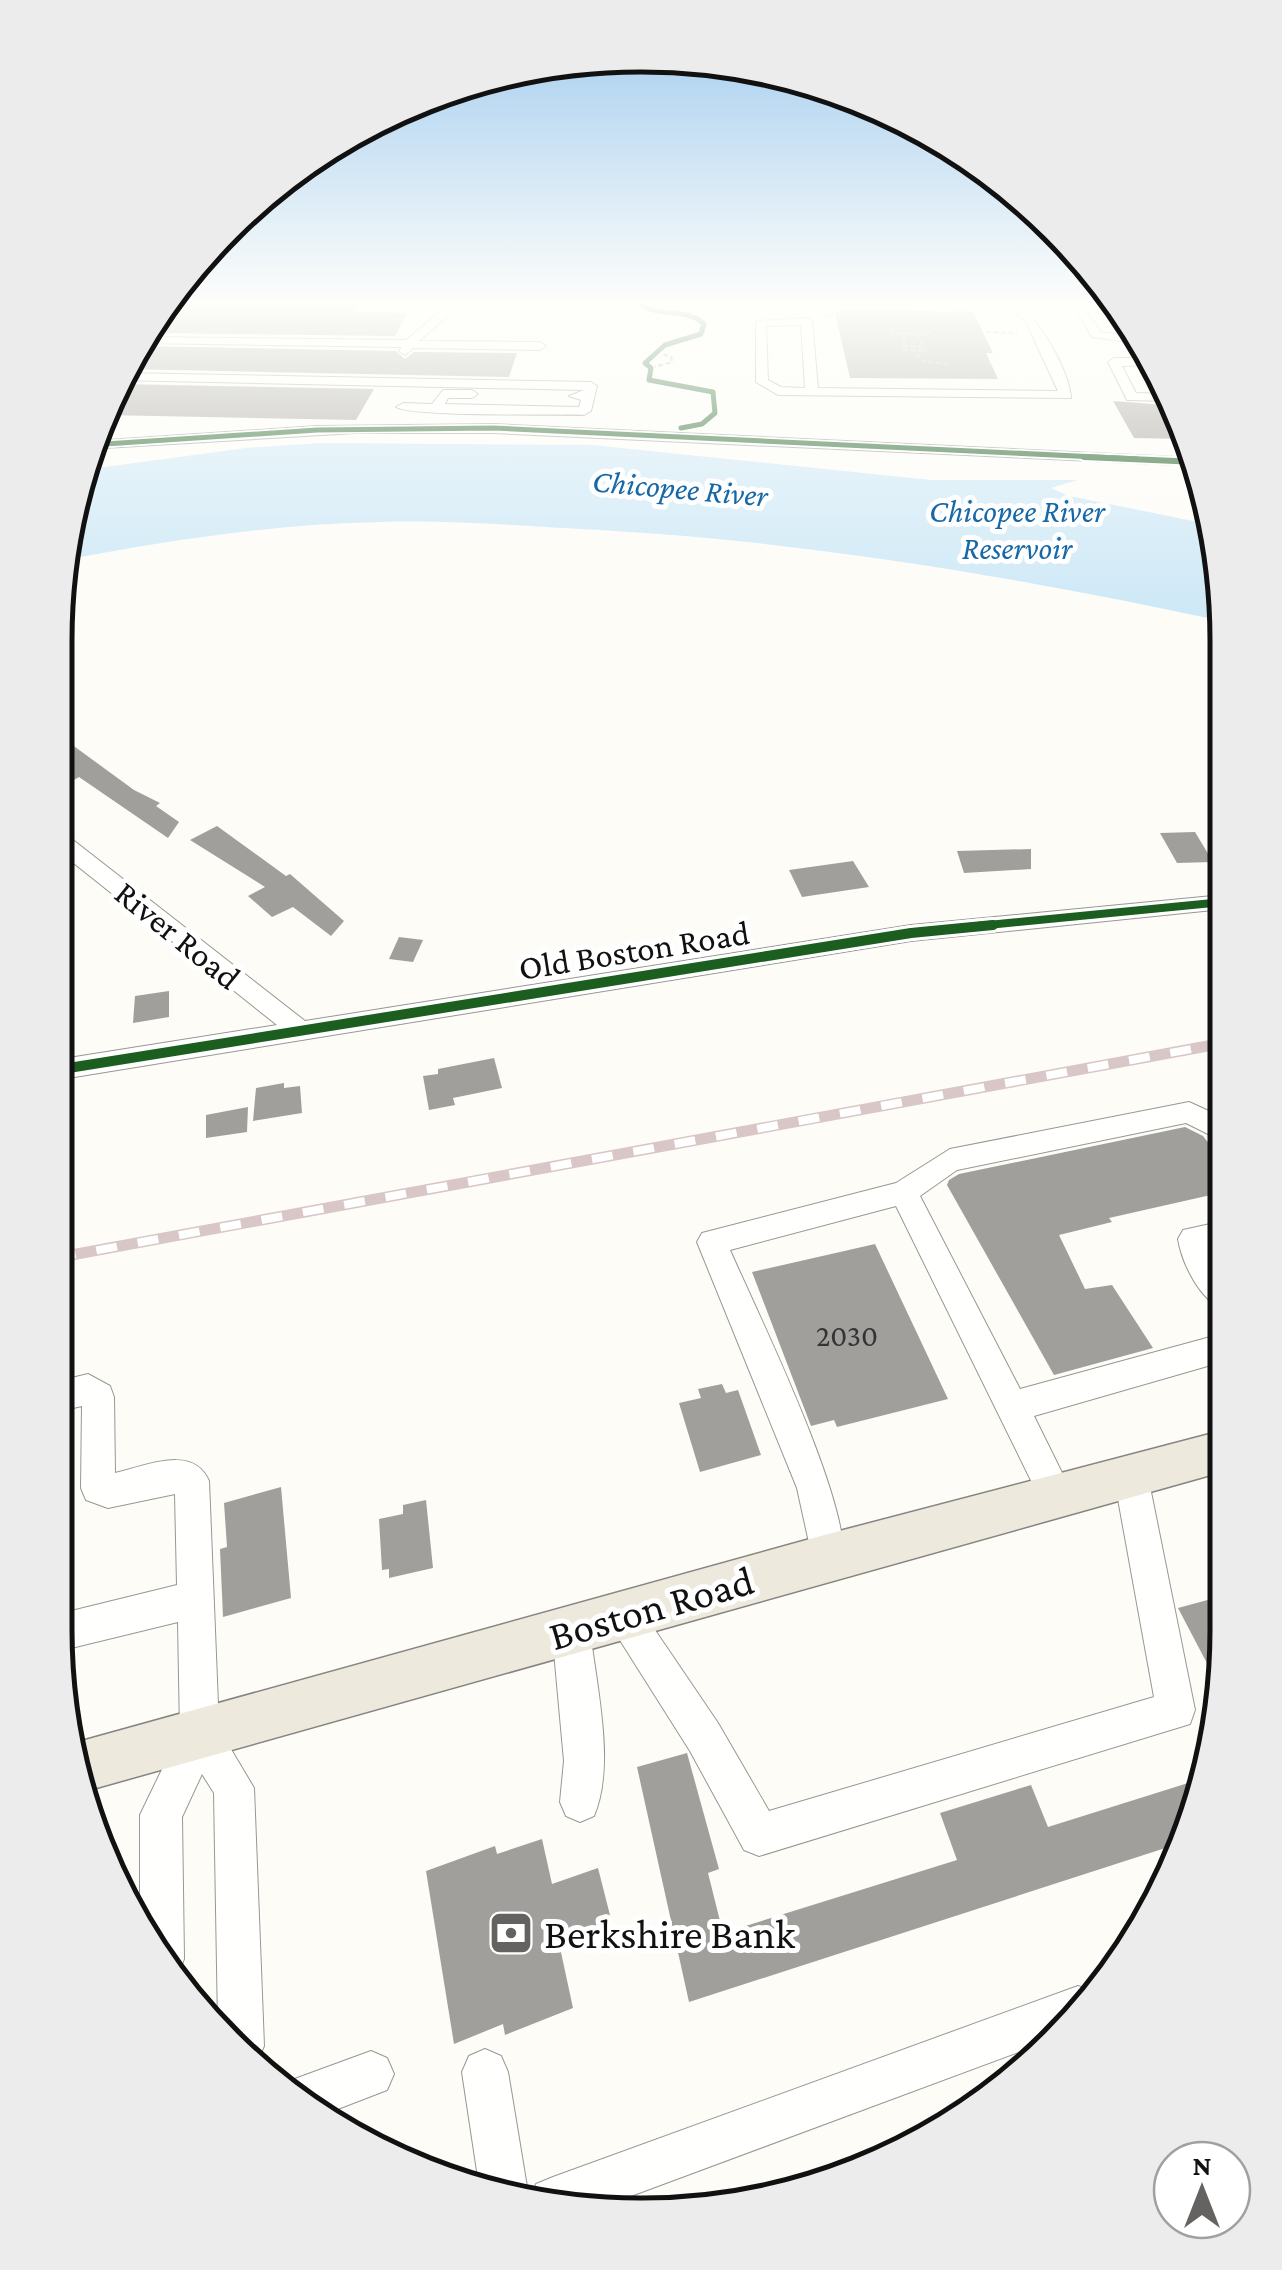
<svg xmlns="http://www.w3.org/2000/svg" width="1282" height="2270" font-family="'Crimson Pro',serif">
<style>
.water{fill:#cde8f7}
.building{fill:#a19f9c}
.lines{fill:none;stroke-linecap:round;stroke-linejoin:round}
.minor-tunnel{stroke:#dad9d4;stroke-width:12;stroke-dasharray:12 6;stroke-linecap:butt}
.minor-casing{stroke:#979795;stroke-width:2}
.major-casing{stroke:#858482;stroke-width:3}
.path{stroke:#b9b9b8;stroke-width:2.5;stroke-dasharray:5 2.5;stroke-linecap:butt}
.minor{fill:#fffffe;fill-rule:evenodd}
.major{fill:#ede9dc;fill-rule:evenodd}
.rail-casing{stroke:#d9c6c7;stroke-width:11}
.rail{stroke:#fff;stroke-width:8;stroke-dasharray:21;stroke-linecap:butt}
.cycleway-far3-casing{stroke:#fff;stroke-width:8}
.cycleway-far2-casing{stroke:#fff;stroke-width:10}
.cycleway-far1-casing{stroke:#fff;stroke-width:12}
.cycleway-casing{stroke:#fff;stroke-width:16}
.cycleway-far3{stroke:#1b5e20;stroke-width:5}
.cycleway-far2{stroke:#1b5e20;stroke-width:6}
.cycleway-far1{stroke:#1b5e20;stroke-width:8}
.cycleway{stroke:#1b5e20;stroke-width:10}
.labels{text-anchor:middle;stroke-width:10;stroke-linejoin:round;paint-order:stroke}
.number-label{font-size:30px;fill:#353434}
.far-water-label{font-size:32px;font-style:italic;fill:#1768a6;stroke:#fff}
.street-label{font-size:35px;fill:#111;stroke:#fff}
.near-street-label{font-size:42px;fill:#111;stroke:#fff}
.near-poi-label{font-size:42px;fill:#111;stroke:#fff;text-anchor:start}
.rim{fill:none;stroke:#111;stroke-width:5}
</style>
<rect width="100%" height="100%" fill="#fdfcf7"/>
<path class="water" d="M321 443 592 445 931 480H1077L1051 488 1069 496 1213 525 1222 565V621C1017 577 810 542 600 530 527 526 454 520 381 522 274 524 169 540 65 560L83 470 246 448Z"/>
<g class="building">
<path d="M176 300H362L353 312 407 313 395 336 146 333Z"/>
<path d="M839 309 973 312 993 353H986L998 379 850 378 835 313H840Z"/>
<path d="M135 346 396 351 405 359 414 352 517 353 509 377 124 369Z"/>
<path d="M118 383 119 384 374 389 356 420 103 415Z"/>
<path d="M1113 401 1165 405 1187 439 1134 438Z"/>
<path d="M56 733 134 790 160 803 156 806 179 822 168 838 79 777 74 780 56 766Z"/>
<path d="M217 826 286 876 290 874 344 921 331 936 293 907 272 917 248 896 265 887 190 840Z"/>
<path d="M1195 832 1213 862 1177 863 1160 833Z"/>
<path d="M1031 849V869L964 873 957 851Z"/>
<path d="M853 861 869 887 802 897 789 870Z"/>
<path d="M399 937 423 940 413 962 389 959Z"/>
<path d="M169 991V1017L133 1023 135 996Z"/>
<path d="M494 1058 502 1088 453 1098 455 1105 429 1110 423 1076 438 1074V1069Z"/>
<path d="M284 1083V1088L300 1086 302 1113 253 1121 256 1088Z"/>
<path d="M248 1107 247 1132 206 1138V1115Z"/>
<path d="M1185 1127 1203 1136 1224 1163V1192L1109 1218 1112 1222 1059 1235 1085 1289 1112 1285 1153 1348 1054 1375 947 1185 949 1180 959 1174Z"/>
<path d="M875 1244 948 1399 837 1427 834 1420 811 1426 752 1272Z"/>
<path d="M722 1384 726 1393 738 1390 761 1455 700 1472 679 1403 701 1398 698 1389Z"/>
<path d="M281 1487 291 1598 223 1617 220 1549 227 1547 224 1503Z"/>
<path d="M426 1500 433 1568 389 1578V1569L382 1570 379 1519 403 1514V1505Z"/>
<path d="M1226 1595V1667L1221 1690 1178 1608Z"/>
<path d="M687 1753 719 1869 708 1873 723 1933 957 1860 940 1813 1031 1785 1048 1827 1204 1778 1196 1817 1184 1842 689 2002 637 1767Z"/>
<path d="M542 1839 552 1884 598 1868 612 1923 559 1943 573 2008 505 2035 503 2024 454 2044 426 1871 495 1846 497 1854Z"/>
</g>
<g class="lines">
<path class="minor-tunnel" d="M827 313 828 317"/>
<defs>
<g id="minor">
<path d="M454 300H465L419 341 540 342 546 346 540 350 413 348 405 355 399 351 402 347 138 343 143 337 406 340Z"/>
<path d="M1001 300C1032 300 1070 371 1071 398L778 395 756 382V321L806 318 812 321 818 388 1058 391 1026 322ZM801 325 805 388 781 387 768 380 766 326Z"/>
<path d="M1070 300H1080L1100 332 1139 337 1142 344 1092 337Z"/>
<path d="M1114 358H1149L1153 365 1122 366 1136 393 1167 394 1171 401 1127 400 1108 362Z"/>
<path d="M122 373 591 382 597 386 591 411 584 415C554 414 412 417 396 407L403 403 432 404 443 390H472L478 394 472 398H448L445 404 579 407 581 400 569 396 584 390 119 380Z"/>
<path d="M494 424 1197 458 1199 466 494 433H355L88 449 92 441 317 426Z"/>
<path d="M56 831 64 833 305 1021 911 925 1223 895V909L911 941 56 1080V1060L277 1025 56 849Z"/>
<path d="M1189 1102 1224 1118V1142L1186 1123 957 1170 920 1196 1020 1389 1225 1333V1361L1034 1416 1074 1497 1069 1509 1057 1514 1045 1509 896 1206 730 1250C754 1306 861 1521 841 1570L828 1575 815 1570 797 1488 697 1242 702 1233 896 1183 950 1149Z"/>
<path d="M1224 1221V1245L1209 1248 1224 1272 1225 1310C1200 1301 1182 1263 1178 1239L1183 1230Z"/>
<path d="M88 1374 110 1386 114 1397 115 1473C146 1466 193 1444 209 1481L219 1729 254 1788 264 2046 257 2062 218 2025 214 1793 202 1774 182 1817 184 1959 178 1975 171 1977 140 1919V1815L180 1732 178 1622 59 1651 55 1615 177 1585 175 1494 108 1508 86 1500 81 1488 82 1406 55 1412V1382Z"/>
<path d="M1131 1460 1143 1465 1148 1477 1195 1710 1190 1724 759 1856 744 1850 690 1751 604 1615 610 1602 623 1596 636 1602 718 1723 769 1811 1154 1697 1114 1477 1119 1465Z"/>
<path d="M571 1611 584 1617 590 1630C596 1685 616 1765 594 1816L580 1822 566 1816 560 1802 564 1761 552 1630 558 1617Z"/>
<path d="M1078 1986 1092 1991 1051 2040 604 2206 530 2199 536 2184 553 2177Z"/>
<path d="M485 2049 501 2056 508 2072 529 2199 480 2191 462 2072 469 2056Z"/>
<path d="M371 2051 387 2058 394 2074 387 2090 317 2117 281 2084Z"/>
</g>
<path id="major" d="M1225 1430V1471L82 1792 74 1744 78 1742 828 1534Z"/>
</defs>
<use href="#minor" class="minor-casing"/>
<use href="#major" class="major-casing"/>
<g class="path">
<path d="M1102 307H1122"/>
<path d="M950 312 990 307"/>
<path d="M891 328 894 333 923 334 934 329"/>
<path d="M986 332 1017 333"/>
<path d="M904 334V350L926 351 917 334"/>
<path d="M903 346 925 347"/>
<path d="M916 354 923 361 949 364"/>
<path d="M651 368 672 362 671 357 659 353"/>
</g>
<use href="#minor" class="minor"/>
<use href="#major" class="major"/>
<defs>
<path id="rail" d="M55 1258 1224 1043"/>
</defs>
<use href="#rail" class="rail-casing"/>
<use href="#rail" class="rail"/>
<defs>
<g id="cycleway-far3">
<path d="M635 300C654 320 684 305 704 324L701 334 665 345 645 363 651 368 649 380 713 392 715 413 702 424 681 428"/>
<path d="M90 445 317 430 494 428 1138 459"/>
</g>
<path id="cycleway-far2" d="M1084 457 1198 462"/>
<path id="cycleway-far1" d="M968 927 1223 902"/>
<path id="cycleway" d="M56 1070 911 933 993 925"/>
</defs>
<use href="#cycleway-far3" class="cycleway-far3-casing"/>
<use href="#cycleway-far2" class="cycleway-far2-casing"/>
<use href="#cycleway-far1" class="cycleway-far1-casing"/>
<use href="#cycleway" class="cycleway-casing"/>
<use href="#cycleway-far3" class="cycleway-far3"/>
<use href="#cycleway-far2" class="cycleway-far2"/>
<use href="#cycleway-far1" class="cycleway-far1"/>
<use href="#cycleway" class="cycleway"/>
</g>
<linearGradient id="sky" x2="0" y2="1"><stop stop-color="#9dc9ee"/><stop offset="0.49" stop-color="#fefefb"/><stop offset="1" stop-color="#fefefb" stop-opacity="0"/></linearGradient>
<rect width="1282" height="617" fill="url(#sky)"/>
<defs>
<symbol id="bank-square" viewBox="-11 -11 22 22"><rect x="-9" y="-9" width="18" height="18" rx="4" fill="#646362" stroke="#fff"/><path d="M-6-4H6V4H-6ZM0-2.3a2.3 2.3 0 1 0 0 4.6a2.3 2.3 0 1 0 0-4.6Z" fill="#fff"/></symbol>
</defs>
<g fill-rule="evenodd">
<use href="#bank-square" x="486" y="1908" width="50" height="50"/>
</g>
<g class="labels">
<g class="number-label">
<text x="847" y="1346">2030</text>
</g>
<g class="far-water-label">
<text transform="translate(680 488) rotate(5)" y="11">Chicopee River</text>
<text x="1017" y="522">Chicopee River<tspan x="1017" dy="37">Reservoir</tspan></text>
</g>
<g class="street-label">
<text transform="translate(178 935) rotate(39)" y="12">River Road</text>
<text transform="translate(634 950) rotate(-9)" y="12">Old Boston Road</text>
</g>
<g class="near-street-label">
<text transform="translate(651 1607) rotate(-16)" y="15">Boston Road</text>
</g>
<g class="near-poi-label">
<text x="544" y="1948">Berkshire Bank</text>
</g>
</g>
<path d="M0 0H1282V2270H0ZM640 72H642A568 568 0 0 1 1210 640V1630A568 568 0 0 1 642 2198H640A568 568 0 0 1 72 1630V640A568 568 0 0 1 640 72Z" fill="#ececec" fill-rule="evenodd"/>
<path class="rim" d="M640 72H642A568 568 0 0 1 1210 640V1630A568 568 0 0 1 642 2198H640A568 568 0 0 1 72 1630V640A568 568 0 0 1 640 72Z"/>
<g transform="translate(1202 2190)"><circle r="48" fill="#ffffff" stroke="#a0a0a0" stroke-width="2.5"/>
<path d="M0-8L18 38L0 25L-18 38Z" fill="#646362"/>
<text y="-15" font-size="28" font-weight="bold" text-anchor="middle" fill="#111111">N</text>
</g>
</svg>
